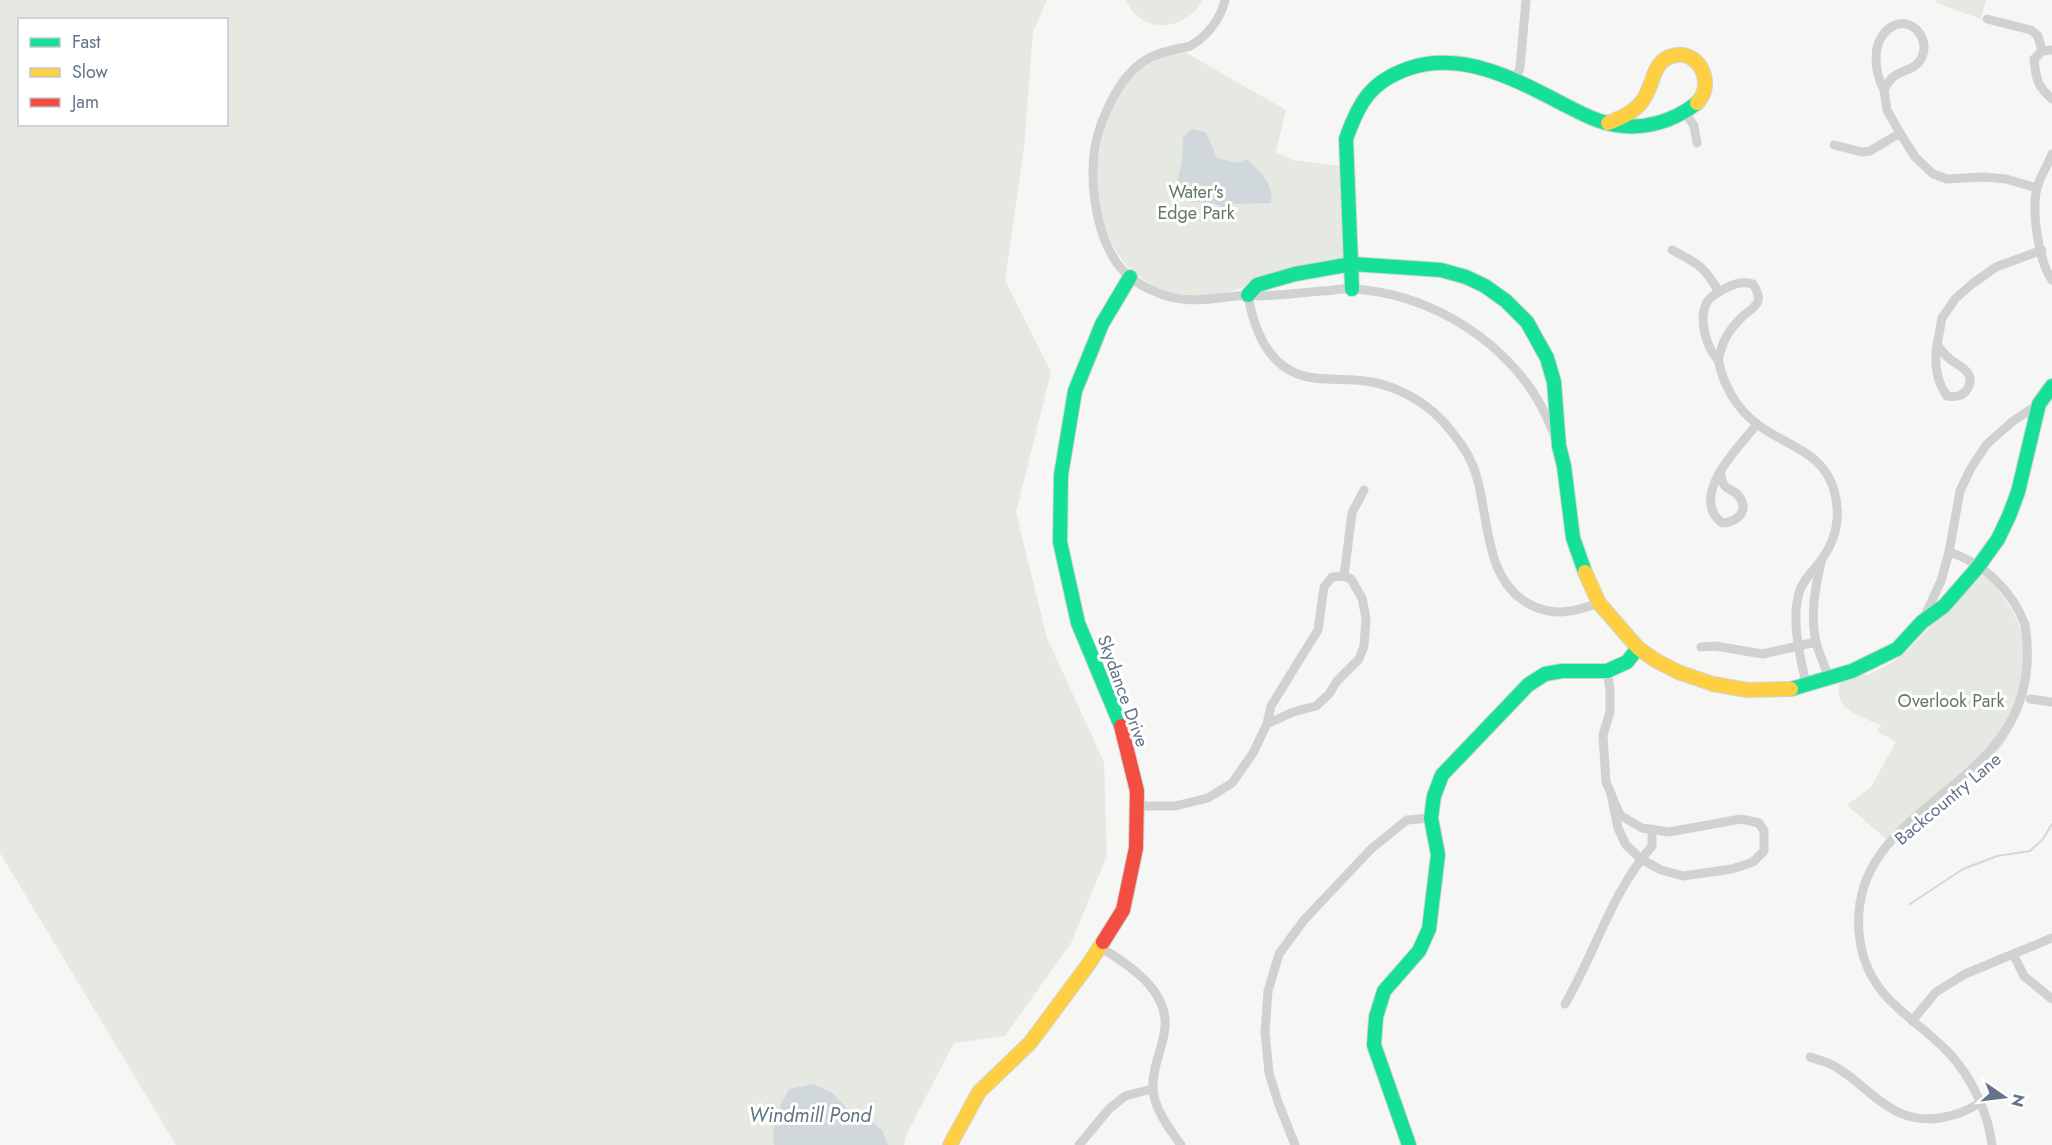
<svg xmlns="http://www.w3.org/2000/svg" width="2052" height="1145" font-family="Jost,sans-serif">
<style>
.green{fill:#e5e9e2;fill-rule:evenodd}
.water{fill:#d0d8dc}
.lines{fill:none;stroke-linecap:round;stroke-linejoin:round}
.stream{stroke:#d0d8dc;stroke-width:2}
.fast-casing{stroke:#d2d4d5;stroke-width:16}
.slow-casing{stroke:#d2d4d5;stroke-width:16}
.jam-casing{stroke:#d2d4d5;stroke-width:16}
.street{stroke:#d0d1d1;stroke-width:9}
.fast{stroke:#16e098;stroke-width:14}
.slow{stroke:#ffcf43;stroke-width:14}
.jam{stroke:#f24e42;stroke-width:14}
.labels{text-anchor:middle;stroke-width:6;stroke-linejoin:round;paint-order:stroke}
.park-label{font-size:18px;fill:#61795f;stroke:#fff}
.street-label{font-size:18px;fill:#637388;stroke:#fff}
.water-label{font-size:20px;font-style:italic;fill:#5f7683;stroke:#fff}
</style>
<rect width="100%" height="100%" fill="#f6f6f4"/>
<g class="green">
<path d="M0 0H1047L1033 32 1024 147 1005 280 1051 372 1016 512 1047 638 1104 762 1107 856 1071 943 1005 1036 954 1043 906 1135 904 1145H176L0 853ZM20 20H226V124H20Z"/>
<path d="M1126 0H1203C1186 31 1141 36 1126 0Z"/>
<path d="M1936 0H1986L1981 19 1937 3Z"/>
<path d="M1183 51 1286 110 1276 152 1293 160 1340 166 1347 253 1344 259C1325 263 1305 268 1286 273 1252 284 1212 303 1176 294 1150 288 1128 272 1115 249 1086 201 1093 109 1138 71 1151 60 1167 56 1183 51Z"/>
<path d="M1980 576C1991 578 1996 588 2003 597 2039 645 2034 703 1999 750L1887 840 1847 805 1871 787 1896 742 1877 731 1881 725C1862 717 1831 709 1840 682L1860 674 1868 675 1893 662 1908 650 1963 593 1974 578Z"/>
</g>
<g class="water">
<path d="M1192 129 1206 132 1217 158 1237 163 1246 159C1260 171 1274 183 1271 203L1233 204 1223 208C1205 196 1193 209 1176 194L1177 181 1182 163 1183 137Z"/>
<path d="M813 1084 833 1093 851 1114 870 1120 882 1130 888 1145H774C772 1121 778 1109 789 1089Z"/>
</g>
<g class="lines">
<path class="stream" d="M1910 904 1963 869 1997 856 2030 851 2043 839 2052 824"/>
<defs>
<g id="fast">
<path d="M1352 289 1346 139C1359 102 1371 81 1410 68 1463 51 1515 79 1561 103 1579 112 1596 122 1616 125 1645 130 1674 121 1697 103"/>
<path d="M1248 295 1257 285 1295 274 1352 264 1441 270 1466 277 1485 286 1506 301 1527 322 1547 358 1554 382 1559 446 1564 466 1573 538 1585 572"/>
<path d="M1791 689 1852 671 1897 649 1922 622 1944 606 1978 567 1998 539 2009 516 2018 492 2039 404 2052 386"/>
<path d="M1121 726 1078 623 1060 542 1061 475 1075 391 1102 324 1130 277"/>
<path d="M1409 1145 1374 1045 1376 1017 1384 991 1419 951 1429 929 1438 855 1431 818 1434 796 1442 775 1528 685 1545 674 1562 671H1607L1627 662 1638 648"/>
</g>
<g id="slow">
<path d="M1608 123C1621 118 1635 112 1643 100 1653 87 1652 64 1669 57 1697 45 1717 83 1697 103"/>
<path d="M1585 572 1599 603 1638 648 1655 660 1678 672 1713 684 1747 690 1791 689"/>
<path d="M950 1145 979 1092 1030 1043 1088 965 1103 942"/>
</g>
<path id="jam" d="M1103 942 1123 910 1136 848 1137 791 1121 726"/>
</defs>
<use href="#fast" class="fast-casing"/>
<use href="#slow" class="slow-casing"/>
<use href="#jam" class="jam-casing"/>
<g class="street">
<path d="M1225 0C1221 18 1207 37 1190 46 1185 48 1178 48 1173 50 1158 53 1144 59 1133 70 1114 88 1096 129 1094 155 1090 193 1099 252 1130 277 1137 283 1146 288 1154 291 1193 310 1224 292 1261 296 1281 295 1301 293 1321 291 1331 291 1342 288 1353 289 1420 293 1484 328 1525 381 1539 398 1547 418 1556 438"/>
<path d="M1987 19 2031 30 2038 36 2042 51"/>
<path d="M2052 50 2042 51 2034 59C2036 79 2037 86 2052 99"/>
<path d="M1514 81 1520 68 1526 0"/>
<path d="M1884 90C1874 71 1870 39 1893 26 1913 16 1930 40 1922 57 1916 71 1901 69 1892 78 1889 81 1886 86 1884 90L1887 110 1900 133 1915 157 1933 174 1947 179 1984 177 2006 179 2037 188"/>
<path d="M1685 112 1694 126 1697 143"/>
<path d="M1834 145 1862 152 1870 151 1900 133"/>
<path d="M2052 154C2048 165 2040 176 2037 188 2031 211 2039 262 2052 280"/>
<path d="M1672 250C1697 263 1704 266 1719 292"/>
<path d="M1248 295C1254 330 1268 369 1308 377 1329 381 1351 378 1372 382 1403 388 1432 406 1451 431 1462 444 1473 462 1477 478 1489 520 1485 580 1529 604 1553 617 1574 612 1599 603"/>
<path d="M1937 345C1942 351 1947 358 1954 362 1964 369 1975 374 1968 388 1963 397 1955 397 1947 396 1936 381 1934 364 1937 345L1942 318 1955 299 1972 284 1996 267 2042 250"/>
<path d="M1718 360C1706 347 1698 318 1707 302 1711 296 1720 291 1726 288 1735 283 1743 281 1753 284 1766 305 1753 306 1740 319 1731 328 1724 337 1721 350 1719 354 1718 358 1719 363 1724 386 1737 409 1757 424 1785 446 1822 450 1834 490 1841 515 1837 538 1822 559 1814 571 1803 579 1799 593 1791 623 1800 655 1806 684"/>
<path d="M1720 472C1721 476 1722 483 1725 486 1727 489 1734 491 1737 494 1751 510 1738 522 1722 523 1688 496 1739 447 1757 424"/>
<path d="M1949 552C1982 562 2013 591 2025 625 2052 794 1848 793 1859 932 1864 996 1909 1012 1948 1052 1971 1076 1988 1112 1992 1145"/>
<path d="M1821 562C1815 588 1810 616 1816 642 1819 654 1825 666 1829 678"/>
<path d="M1344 576 1352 513 1364 490"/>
<path d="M1923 620 1941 581 1949 552 1960 491 1971 468 1987 444 2013 421 2039 404"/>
<path d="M1701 647 1715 646 1763 654 1816 642"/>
<path d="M1607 671 1610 689V712L1603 735 1606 782 1620 815 1642 828 1669 832 1741 819 1759 823 1764 831V851L1753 862 1732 869 1683 876 1661 870 1641 859 1626 845 1618 828 1611 794"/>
<path d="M2030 699 2052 702"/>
<path d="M1137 806H1175L1208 798 1232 783 1253 753 1267 724 1271 706 1318 630 1324 587 1332 577 1344 576 1351 579 1362 598 1366 618 1364 646 1359 659 1337 681 1329 694 1316 706 1293 712 1267 724"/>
<path d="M1100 947C1129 965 1173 992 1164 1034 1161 1052 1152 1069 1153 1088 1153 1107 1170 1130 1181 1145"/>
<path d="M2013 954 2024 976 2052 999"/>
<path d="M1565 1004C1596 951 1611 893 1652 846V829"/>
<path d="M1912 1021 1936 992 1965 974 2052 938"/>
<path d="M1810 1057C1818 1060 1828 1062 1836 1067 1857 1079 1878 1104 1900 1113 1927 1125 1957 1117 1980 1103"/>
<path d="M1079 1145 1109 1109 1125 1096 1152 1089"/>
<path d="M1295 1145 1278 1102 1269 1073 1265 1032 1268 991 1279 954 1304 920 1372 848 1407 820 1431 818"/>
</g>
<use href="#fast" class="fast"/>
<use href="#slow" class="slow"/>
<use href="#jam" class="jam"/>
</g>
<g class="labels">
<g class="park-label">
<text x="1196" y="198">Water's<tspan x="1196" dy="21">Edge Park</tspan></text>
<text x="1951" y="707">Overlook Park</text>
</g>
<g class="street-label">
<text transform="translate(1123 691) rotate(70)" y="6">Skydance Drive</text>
<text transform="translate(1948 799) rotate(-40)" y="6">Backcountry Lane</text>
</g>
<g class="water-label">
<text x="810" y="1122">Windmill Pond</text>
</g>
</g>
<rect x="18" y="18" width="210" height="108" fill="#ffffff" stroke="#c1c7cf" stroke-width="1.5"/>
<rect x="30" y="38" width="30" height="9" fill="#16e098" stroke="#c1c7cf" stroke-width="1.5"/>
<text x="72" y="48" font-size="18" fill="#637388">Fast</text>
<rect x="30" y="68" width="30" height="9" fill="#ffcf43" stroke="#c1c7cf" stroke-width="1.5"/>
<text x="72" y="78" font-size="18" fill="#637388">Slow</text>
<rect x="30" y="98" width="30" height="9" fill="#f24e42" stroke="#c1c7cf" stroke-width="1.5"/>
<text x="72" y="108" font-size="18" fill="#637388">Jam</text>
<g transform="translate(2004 1097) rotate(104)" stroke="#ffffff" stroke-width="4.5" paint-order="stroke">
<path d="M0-4.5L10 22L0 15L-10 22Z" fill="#637388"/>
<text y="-9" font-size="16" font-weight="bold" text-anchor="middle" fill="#637388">N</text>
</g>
</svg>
